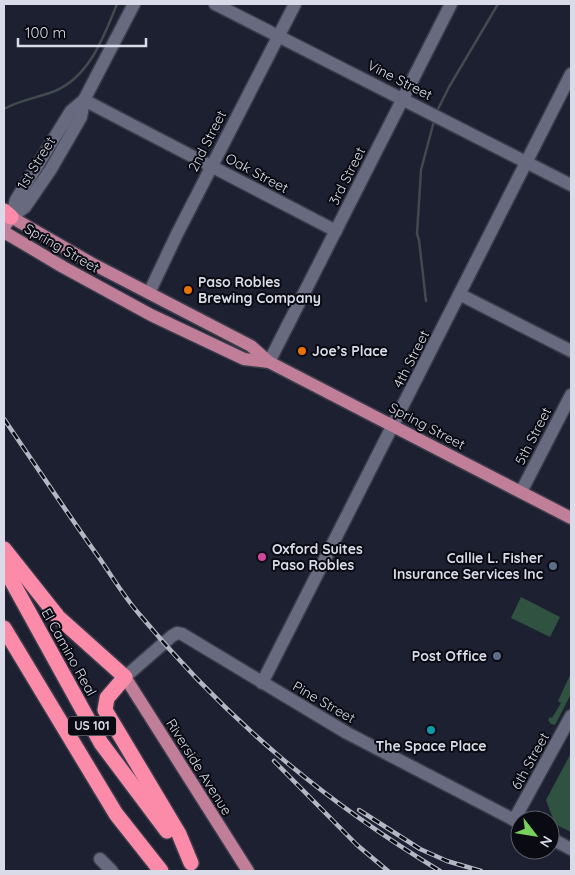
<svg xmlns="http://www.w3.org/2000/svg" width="575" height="875" font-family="Quicksand,sans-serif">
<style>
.green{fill:#305240}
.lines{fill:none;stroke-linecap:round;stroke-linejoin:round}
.stream{stroke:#414a4e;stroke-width:2.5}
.minor-casing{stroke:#3a3c4a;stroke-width:15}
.major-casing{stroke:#3a3c4a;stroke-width:15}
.highway-casing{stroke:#3a3c4a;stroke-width:18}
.minor{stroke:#686b80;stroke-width:12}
.major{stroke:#c17e99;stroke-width:12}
.highway{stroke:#fc8aa9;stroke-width:15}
.rail-casing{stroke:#b3b6c3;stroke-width:4.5}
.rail{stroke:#090a12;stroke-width:2.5;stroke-dasharray:8;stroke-linecap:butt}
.food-dot{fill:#e8710a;stroke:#090a12;stroke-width:2}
.hotel-dot{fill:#d1479c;stroke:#090a12;stroke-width:2}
.service-dot{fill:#5c6f8a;stroke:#090a12;stroke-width:2}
.culture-dot{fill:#0f9aa8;stroke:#090a12;stroke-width:2}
.labels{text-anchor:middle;stroke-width:4;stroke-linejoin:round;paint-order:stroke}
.shield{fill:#090a12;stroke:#9b9da8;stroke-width:1}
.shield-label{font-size:12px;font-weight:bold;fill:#d9dce8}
.street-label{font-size:14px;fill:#d9dce8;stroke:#090a12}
.poi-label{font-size:14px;font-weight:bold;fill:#d9dce8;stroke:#090a12;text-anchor:start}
</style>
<rect width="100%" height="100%" fill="#1d2031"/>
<g class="green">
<path d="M521 597 560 617 550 637 511 618Z"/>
<path d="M571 673V694L555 725 551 724 548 720 550 717 552 718 561 703 558 701Z"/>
<path d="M571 753V832L555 824 546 800Z"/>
</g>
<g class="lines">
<g class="stream">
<path d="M4 109C20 100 37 98 55 91 90 76 104 36 117 4"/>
<path d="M436 113 449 87 498 4"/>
<path d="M426 301 419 240 417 234 421 170 434 121"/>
</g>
<defs>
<g id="minor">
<path d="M215 4 571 185"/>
<path d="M84 100 336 231"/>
<path d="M11 217 25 207 51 169 81 117 84 100 134 4"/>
<path d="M11 217 16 200 71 111 84 100"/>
<path d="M149 293 177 234 295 4"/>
<path d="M461 295 571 351"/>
<path d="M269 362 451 4"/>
<path d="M521 492 571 395"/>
<path d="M125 677 172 636 177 633 182 634 347 733 520 823"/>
<path d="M262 683 571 74"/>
<path d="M514 820 571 716"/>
<path d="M550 838 571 849"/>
<path d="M100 859 112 871"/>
</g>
<g id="major">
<path d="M4 227 11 217 91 263 251 346 269 362 571 518"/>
<path d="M4 232 63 267 151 315 244 359 269 362"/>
<path d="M125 677 248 871"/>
</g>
<g id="highway">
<path d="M4 211 11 217"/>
<path d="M4 549 58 617 125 677 107 698 105 710 179 834 191 863"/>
<path d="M4 567 101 743 167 831"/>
<path d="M4 628 116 814 161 871"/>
</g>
</defs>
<use href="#minor" class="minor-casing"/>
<use href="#major" class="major-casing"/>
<use href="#highway" class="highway-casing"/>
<use href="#minor" class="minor"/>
<use href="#major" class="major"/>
<use href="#highway" class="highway"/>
<defs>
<g id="rail">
<path d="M4 419C36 466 67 513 100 559 113 578 125 598 140 615 228 721 323 800 440 871"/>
<path d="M274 761 357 845 388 871"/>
<path d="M359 810 420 849 447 861 481 871"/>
</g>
</defs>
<use href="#rail" class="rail-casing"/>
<use href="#rail" class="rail"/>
</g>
<g class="food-dot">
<circle cx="188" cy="290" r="5"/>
<circle cx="302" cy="351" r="5"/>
</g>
<circle class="hotel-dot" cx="262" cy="557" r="5"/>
<g class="service-dot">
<circle cx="553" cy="566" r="5"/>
<circle cx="497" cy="656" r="5"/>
</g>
<circle class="culture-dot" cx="431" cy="730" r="5"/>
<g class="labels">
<rect class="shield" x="68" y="716.5" width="48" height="19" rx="4"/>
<g class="shield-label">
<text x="92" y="730">US 101</text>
</g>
<g class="street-label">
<text transform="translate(400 80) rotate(27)" y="5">Vine Street</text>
<text transform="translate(207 141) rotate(-63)" y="5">2nd Street</text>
<text transform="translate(36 163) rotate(-58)" y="5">1st Street</text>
<text transform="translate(257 173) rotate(28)" y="5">Oak Street</text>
<text transform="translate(347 176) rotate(-63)" y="5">3rd Street</text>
<text transform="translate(62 248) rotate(30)" y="5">Spring Street</text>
<text transform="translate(411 359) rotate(-63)" y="5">4th Street</text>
<text transform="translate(427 426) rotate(28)" y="5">Spring Street</text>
<text transform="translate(533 436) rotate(-63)" y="5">5th Street</text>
<text transform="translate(69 652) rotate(61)" y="5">El Camino Real</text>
<text transform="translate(324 702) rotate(30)" y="5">Pine Street</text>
<text transform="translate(530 761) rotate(-61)" y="5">6th Street</text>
<text transform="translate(199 767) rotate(58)" y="5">Riverside Avenue</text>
</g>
<g class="poi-label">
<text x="198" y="287">Paso Robles<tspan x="198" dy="16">Brewing Company</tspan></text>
<text x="312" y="356">Joe’s Place</text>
<text x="272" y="554">Oxford Suites<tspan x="272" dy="16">Paso Robles</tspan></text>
<text x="543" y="563" text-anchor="end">Callie L. Fisher<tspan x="543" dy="16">Insurance Services Inc</tspan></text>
<text x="487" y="661" text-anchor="end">Post Office</text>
<text x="431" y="751" text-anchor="middle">The Space Place</text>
</g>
</g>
<rect width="575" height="875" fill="none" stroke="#d9dce8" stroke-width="10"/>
<g transform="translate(535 835) rotate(121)"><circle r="24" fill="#090a12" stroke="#5c5e68"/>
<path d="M0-4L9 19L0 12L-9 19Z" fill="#76d25a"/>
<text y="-8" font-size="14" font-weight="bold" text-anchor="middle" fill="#d9dce8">N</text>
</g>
<path d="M18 38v8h128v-8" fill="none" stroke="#d9dce8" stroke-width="2.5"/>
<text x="25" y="38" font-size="15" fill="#d9dce8" stroke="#090a12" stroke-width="4" paint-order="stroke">100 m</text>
</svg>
